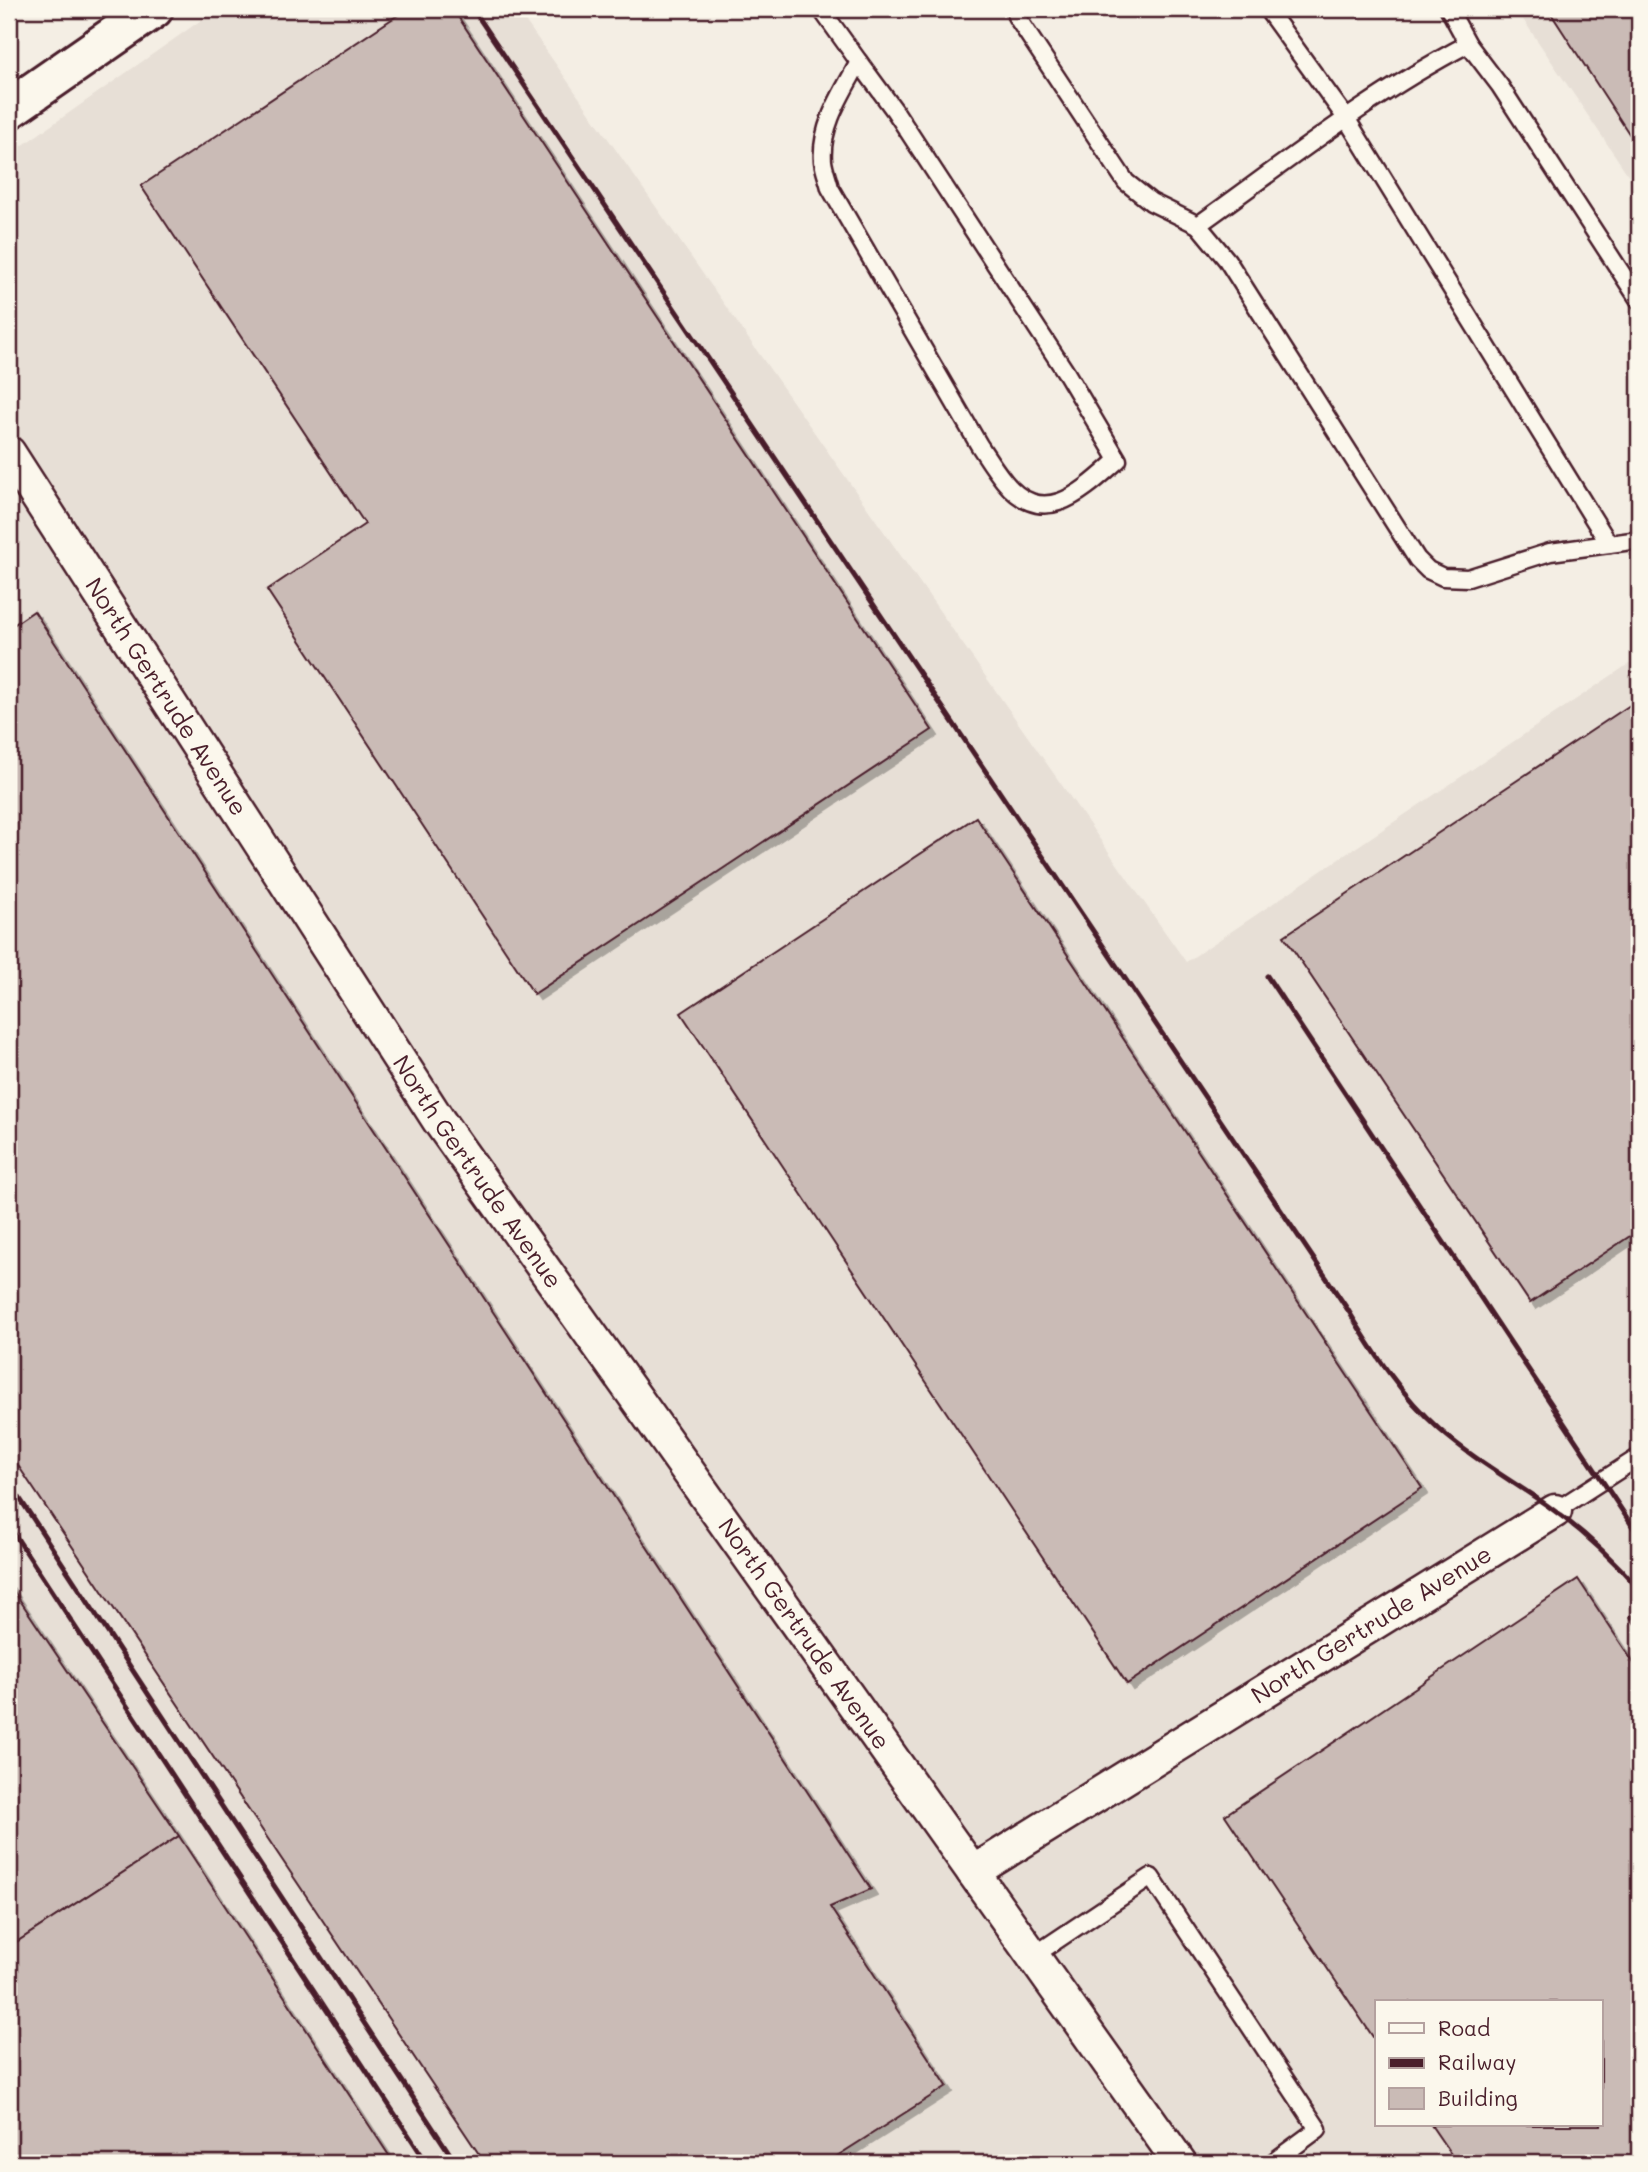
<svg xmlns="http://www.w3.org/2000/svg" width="1648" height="2172" font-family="Mali,sans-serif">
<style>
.built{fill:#e7dfd6;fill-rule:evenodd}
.building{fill:#cabbb6;stroke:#4a1f2b;stroke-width:2;filter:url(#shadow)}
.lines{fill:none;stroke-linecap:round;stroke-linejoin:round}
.service-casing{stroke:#4a1f2b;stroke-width:21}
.minor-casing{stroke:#4a1f2b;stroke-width:37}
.secondary-casing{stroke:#4a1f2b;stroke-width:44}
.service{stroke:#fbf7ec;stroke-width:16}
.minor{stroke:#fbf7ec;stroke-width:32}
.secondary{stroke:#fbf7ec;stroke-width:38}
.rail{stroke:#4a1f2b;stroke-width:5}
.labels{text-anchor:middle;stroke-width:6;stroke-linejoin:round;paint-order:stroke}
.street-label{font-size:24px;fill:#4a1f2b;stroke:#fbf7ec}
</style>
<defs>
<filter id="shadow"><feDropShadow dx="6" dy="6" stdDeviation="0" flood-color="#0004"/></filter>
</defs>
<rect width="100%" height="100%" fill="#f4eee4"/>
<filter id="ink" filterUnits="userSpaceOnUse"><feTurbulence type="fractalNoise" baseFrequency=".0143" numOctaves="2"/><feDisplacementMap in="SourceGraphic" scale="14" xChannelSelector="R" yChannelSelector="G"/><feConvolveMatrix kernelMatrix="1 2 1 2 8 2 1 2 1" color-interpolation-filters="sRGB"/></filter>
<g filter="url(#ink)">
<g class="built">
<path d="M217 9H517L1186 962 1639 657V2163H9V155ZM1377 2002H1601V2125H1377Z"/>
<path d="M1516 9H1639V191Z"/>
</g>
<g class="building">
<path d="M407 9H453L932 730 534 994 267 590 365 524 141 186Z"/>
<path d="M1548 9H1639V149Z"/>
<path d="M34 611 871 1889 830 1907 947 2086 826 2163H485L9 1452V628Z"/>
<path d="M1639 699V1230L1530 1303 1284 936Z"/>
<path d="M976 817 1422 1488 1127 1684 681 1013Z"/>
<path d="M1578 1579 1639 1671V2163H1457L1431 2125H1601V2002H1377V2043L1225 1815Z"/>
<path d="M9 1584 179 1836 9 1947Z"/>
<path d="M179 1836 394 2163H9V1947Z"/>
</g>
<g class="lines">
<defs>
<g id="service">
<path d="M821 9 859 62"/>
<path d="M1267 9 1346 118 1609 544"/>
<path d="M1449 9 1468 44 1500 86 1639 300"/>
<path d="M1016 16 1126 182 1151 202 1198 225C1286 162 1372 94 1468 44"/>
<path d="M859 62 895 111 1067 374 1118 460C1084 490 1044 531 1004 481 995 470 987 457 979 445L830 188C828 179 824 170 823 161 820 125 843 92 859 62Z"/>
<path d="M1198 225 1227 260 1417 559 1428 570 1443 577 1468 578 1550 552 1639 540"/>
<path d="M1555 1511 1639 1457"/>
<path d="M1033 1956 1151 1877 1318 2129 1272 2163"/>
</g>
<g id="minor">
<path id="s1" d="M9 453 439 1121 1180 2163"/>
<path id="s2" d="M973 1872 1555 1511"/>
</g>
<path id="secondary" d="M9 109 153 9"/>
</defs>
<use href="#service" class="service-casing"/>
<use href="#minor" class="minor-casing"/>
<use href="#secondary" class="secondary-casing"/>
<use href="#service" class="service"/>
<use href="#minor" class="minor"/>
<use href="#secondary" class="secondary"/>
<g class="rail">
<path d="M473 9 1348 1310C1374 1353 1401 1395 1439 1429 1473 1459 1511 1480 1548 1506 1582 1530 1612 1558 1639 1589"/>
<path d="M1267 976 1639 1536"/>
<path d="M9 1482 456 2163"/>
<path d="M9 1526 427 2163"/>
<path d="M1632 1617 1639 1627"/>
</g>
</g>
</g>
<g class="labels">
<g class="street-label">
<text dy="8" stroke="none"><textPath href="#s1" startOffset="290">North Gertrude Avenue</textPath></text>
<text dy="8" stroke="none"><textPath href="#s1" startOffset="858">North Gertrude Avenue</textPath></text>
<text dy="8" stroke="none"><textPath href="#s2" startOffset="469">North Gertrude Avenue</textPath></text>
<text dy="8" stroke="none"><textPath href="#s1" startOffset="1424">North Gertrude Avenue</textPath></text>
</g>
</g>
<rect width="1648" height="2172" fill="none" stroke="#fbf7ec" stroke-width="35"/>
<rect x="18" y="18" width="1613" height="2137" fill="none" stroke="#4a1f2b" stroke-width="2.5" filter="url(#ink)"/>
<rect x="1375" y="2000" width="228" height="126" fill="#fbf7ec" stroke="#b4a19f" stroke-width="2"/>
<rect x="1389" y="2023" width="35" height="10" fill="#fbf7ec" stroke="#b4a19f" stroke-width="2"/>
<text x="1438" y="2036" font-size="21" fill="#4a1f2b">Road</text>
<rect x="1389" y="2058" width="35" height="10" fill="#4a1f2b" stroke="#b4a19f" stroke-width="2"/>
<text x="1438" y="2070" font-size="21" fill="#4a1f2b">Railway</text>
<rect x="1389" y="2088" width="35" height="21" fill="#cabbb6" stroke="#b4a19f" stroke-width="2"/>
<text x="1438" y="2106" font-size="21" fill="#4a1f2b">Building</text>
</svg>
